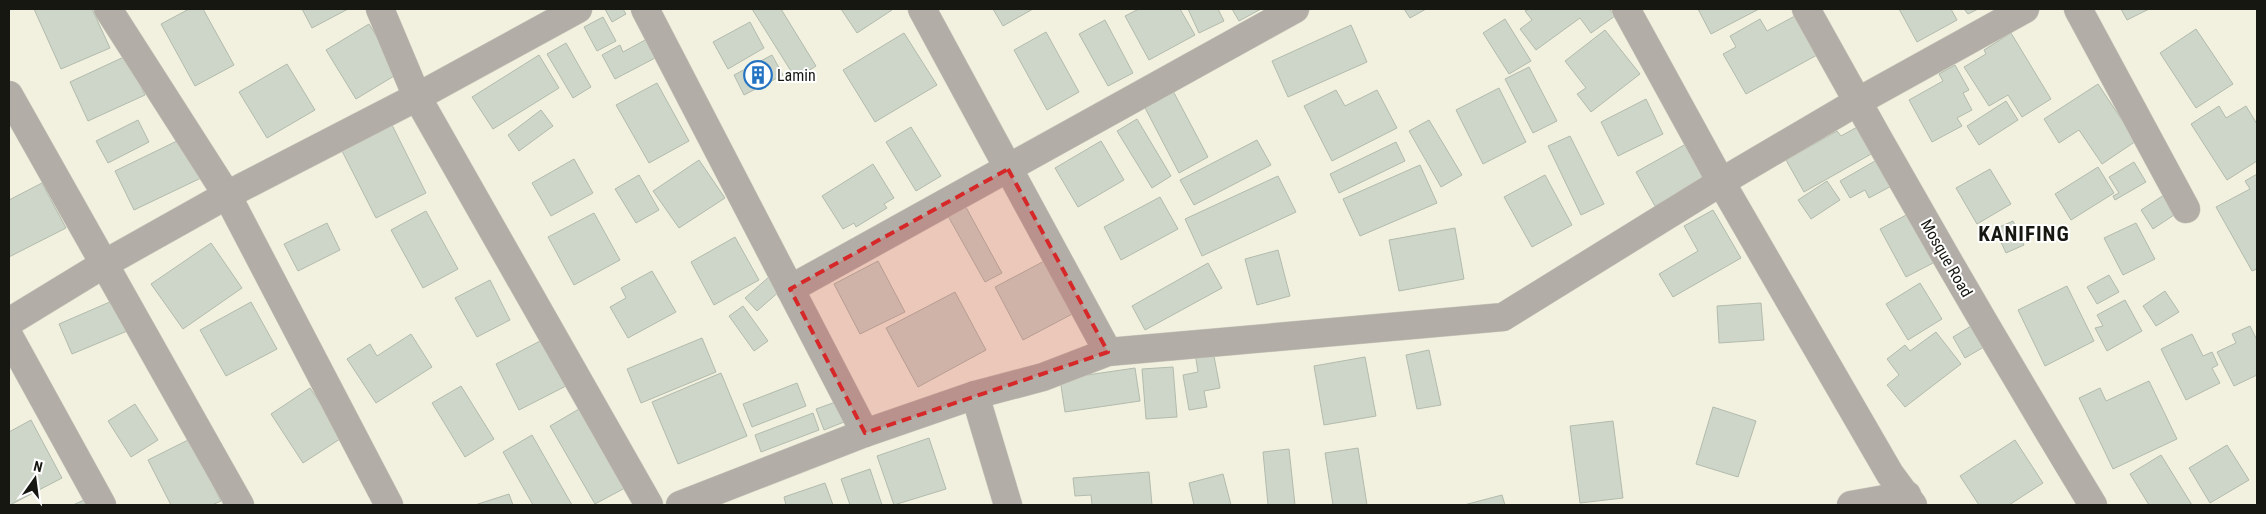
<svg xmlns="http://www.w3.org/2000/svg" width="2266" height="514" font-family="'Roboto Condensed',sans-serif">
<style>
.building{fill:#cdd6c8;stroke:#b2bbac}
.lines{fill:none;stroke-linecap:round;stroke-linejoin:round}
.minor-casing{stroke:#cfcebf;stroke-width:29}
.minor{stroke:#b2ada7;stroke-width:28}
.marked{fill:#d62828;fill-opacity:0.2;stroke:#d62828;stroke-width:4;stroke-dasharray:10 6;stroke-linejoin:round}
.labels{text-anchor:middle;stroke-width:4;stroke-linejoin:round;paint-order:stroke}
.poi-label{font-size:16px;fill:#171711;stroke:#fff;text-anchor:start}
.street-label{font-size:16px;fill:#171711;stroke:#fff}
.district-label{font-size:21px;font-weight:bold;letter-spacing:1px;fill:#171711;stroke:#fff}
</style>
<rect width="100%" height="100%" fill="#f2f1e0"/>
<g class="building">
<path d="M34 9H92L110 48 61 69Z"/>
<path d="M189 9H203L234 65 195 86 161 24Z"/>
<path d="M302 9H348L312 28Z"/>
<path d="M605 9H623L626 14 612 22Z"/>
<path d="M752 9H781L816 66 796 79Z"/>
<path d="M841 9H891L892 10 857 33Z"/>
<path d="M993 9H1033L1003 26Z"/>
<path d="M1139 9H1180L1195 35 1149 60 1125 16Z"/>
<path d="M1188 9H1218L1224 21 1199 33Z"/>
<path d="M1232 9H1261L1239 21Z"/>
<path d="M1404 9H1426L1410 18Z"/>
<path d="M1529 9H1609L1615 16 1591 33 1580 18 1536 50 1520 29 1532 20 1525 11Z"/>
<path d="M1698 9H1759L1711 34Z"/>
<path d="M1899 9H1951L1957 20 1917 42Z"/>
<path d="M1964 9H1978L1968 14Z"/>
<path d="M2121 9H2149L2127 20Z"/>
<path d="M1806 10 1828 49 1746 94 1723 54 1736 47 1730 36 1760 19 1767 31Z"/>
<path d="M603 17 616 41 597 51 584 27Z"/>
<path d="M1505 19 1531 61 1509 74 1483 33Z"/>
<path d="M1105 20 1133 73 1108 86 1079 34Z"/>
<path d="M750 22 764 48 728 69 713 42Z"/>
<path d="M369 24 399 73 356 99 326 50Z"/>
<path d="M1351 25 1367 62 1288 97 1272 61Z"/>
<path d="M2196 29 2233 84 2196 108 2160 53Z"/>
<path d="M1605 30 1640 74 1591 112 1577 94 1586 88 1565 61Z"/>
<path d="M1046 32 1079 92 1047 110 1014 50Z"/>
<path d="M904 33 937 85 875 122 843 70Z"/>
<path d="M2011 33 2051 99 2022 117 2008 95 1989 106 1964 67 1986 54 1984 50Z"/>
<path d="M647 39 657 57 615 79 602 55 620 45 623 52Z"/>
<path d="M566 43 591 87 573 98 547 54Z"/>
<path d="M539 55 559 88 493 129 472 97Z"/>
<path d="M772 55 783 75 744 95 734 75Z"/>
<path d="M126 56 145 95 88 121 70 82Z"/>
<path d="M287 64 315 110 267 138 239 92Z"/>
<path d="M1955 65 1969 90 1963 93 1972 110 1957 118 1962 126 1932 142 1909 100 1943 81 1939 74Z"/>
<path d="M1529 67 1557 121 1533 133 1505 79Z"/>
<path d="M657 83 689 141 649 163 616 105Z"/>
<path d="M2098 84 2136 141 2102 164 2079 130 2059 143 2044 119Z"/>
<path d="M1499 88 1526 142 1483 164 1456 110Z"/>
<path d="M1172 89 1208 157 1179 173 1143 104Z"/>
<path d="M1336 90 1345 106 1377 90 1397 128 1332 161 1304 106Z"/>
<path d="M1646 99 1663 134 1618 156 1601 122Z"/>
<path d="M2006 101 2018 120 1979 145 1967 126Z"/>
<path d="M2219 106 2226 118 2246 106 2257 124V161L2227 180 2191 124Z"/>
<path d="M541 110 553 126 519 151 508 135Z"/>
<path d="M1137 119 1171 176 1152 188 1117 131Z"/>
<path d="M138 120 149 142 108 163 96 141Z"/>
<path d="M1429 120 1462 175 1441 187 1409 131Z"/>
<path d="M391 123 426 193 376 218 341 149Z"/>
<path d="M1859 126 1873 153 1804 192 1786 160 1837 131 1841 136Z"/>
<path d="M911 127 941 176 916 191 886 142Z"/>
<path d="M1570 136 1604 204 1581 215 1548 146Z"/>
<path d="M181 139 201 178 134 210 115 171Z"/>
<path d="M1257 140 1271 165 1194 205 1180 180Z"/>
<path d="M1101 141 1124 180 1078 207 1055 168Z"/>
<path d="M1396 142 1405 161 1339 193 1330 174Z"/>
<path d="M1686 144 1706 178 1655 206 1636 172Z"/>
<path d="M1882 157 1897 183 1869 198 1865 190 1850 198 1840 181Z"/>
<path d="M574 159 593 193 551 216 532 183Z"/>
<path d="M699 160 725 198 679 228 653 191Z"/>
<path d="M2134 162 2146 182 2115 200 2113 196 2119 193 2109 177Z"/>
<path d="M873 164 894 198 884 204 887 208 856 227 854 223 843 229 822 196Z"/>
<path d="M1420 165 1437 203 1360 236 1343 199Z"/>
<path d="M2098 167 2114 193 2071 220 2055 194Z"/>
<path d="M1990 169 2011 204 1977 224 1956 188Z"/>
<path d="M2257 174V269L2252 271 2216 207 2250 189 2245 181Z"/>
<path d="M639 175 659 210 636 223 615 189Z"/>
<path d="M1545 175 1572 225 1532 247 1504 197Z"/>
<path d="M1278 176 1296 212 1202 256 1185 219Z"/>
<path d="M1827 181 1840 200 1811 219 1798 200Z"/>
<path d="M42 183 66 228 9 257V200Z"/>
<path d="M2164 195 2177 213 2153 229 2141 210Z"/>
<path d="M1160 197 1178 229 1121 260 1104 227Z"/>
<path d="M962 200 1002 273 985 282 944 209Z"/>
<path d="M1713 210 1741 258 1673 297 1659 274 1698 251 1684 226Z"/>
<path d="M426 211 458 269 423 288 391 230Z"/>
<path d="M594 213 620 260 574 285 548 237Z"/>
<path d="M1908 214 1935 262 1906 277 1880 229Z"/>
<path d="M2013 221 2024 245 2006 253 1995 229Z"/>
<path d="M327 223 340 250 298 271 284 244Z"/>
<path d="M2136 223 2155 259 2123 275 2104 238Z"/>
<path d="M1455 228 1464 279 1399 291 1389 240Z"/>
<path d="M735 237 759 280 714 305 691 262Z"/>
<path d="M211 243 242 288 183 329 151 284Z"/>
<path d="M1278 250 1290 296 1257 305 1245 259Z"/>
<path d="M1050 258 1078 311 1023 340 995 287Z"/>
<path d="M878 261 905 312 860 334 834 284Z"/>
<path d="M1208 263 1222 288 1145 330 1132 306Z"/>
<path d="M652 271 676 312 628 338 610 307 626 298 621 288Z"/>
<path d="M2109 275 2119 292 2097 304 2087 287Z"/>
<path d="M770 276 781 290 757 311 745 298Z"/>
<path d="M490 280 510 320 477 337 455 298Z"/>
<path d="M1920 283 1942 319 1908 340 1886 304Z"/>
<path d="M2067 286 2094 341 2045 366 2018 310Z"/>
<path d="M2165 291 2179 312 2156 326 2143 306Z"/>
<path d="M955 292 986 350 918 387 886 328Z"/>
<path d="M119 298 132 329 72 354 59 324Z"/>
<path d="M2125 300 2142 331 2107 351 2095 328 2103 326 2097 315Z"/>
<path d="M251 302 277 349 226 376 200 330Z"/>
<path d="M1761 303 1764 340 1719 343 1717 306Z"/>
<path d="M743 306 768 341 754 351 729 316Z"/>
<path d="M1976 323 1989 344 1965 358 1953 337Z"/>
<path d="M2250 326 2257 340V375L2234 386 2217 352 2236 343 2232 334Z"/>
<path d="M1936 332 1961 364 1905 407 1887 385 1899 375 1887 359 1905 345 1910 351Z"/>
<path d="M411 334 432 367 376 403 347 359 370 344 377 356Z"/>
<path d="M2192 334 2203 356 2212 352 2218 365 2212 368 2220 383 2186 400 2161 349Z"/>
<path d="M702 338 716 372 641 403 627 369Z"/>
<path d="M542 340 566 386 519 410 496 364Z"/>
<path d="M1429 350 1441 405 1417 409 1406 355Z"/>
<path d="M1213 351 1220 388 1204 391 1207 407 1189 410 1183 375 1198 372 1195 353Z"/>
<path d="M1365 357 1376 416 1324 425 1314 366Z"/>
<path d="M1173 367 1177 417 1146 419 1142 369Z"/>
<path d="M1135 368 1140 401 1065 412 1060 379Z"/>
<path d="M721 373 747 436 678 464 652 402Z"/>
<path d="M2149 381 2177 439 2113 469 2079 398 2100 388 2106 401Z"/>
<path d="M797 383 806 406 752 427 743 404Z"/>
<path d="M461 386 494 439 465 457 432 403Z"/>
<path d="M310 388 343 437 303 463 271 414Z"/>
<path d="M841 400 849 420 824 430 816 409Z"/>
<path d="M135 404 158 440 131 457 108 421Z"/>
<path d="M1713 407 1756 421 1738 477 1696 464Z"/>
<path d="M579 409 625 488 595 504 550 426Z"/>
<path d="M813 413 819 430 761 452 755 435Z"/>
<path d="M31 420 62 478 10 505 9 502V432Z"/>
<path d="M1613 421 1623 498 1580 503 1570 426Z"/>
<path d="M532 435 572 505H533L503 452Z"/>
<path d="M929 438 946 489 894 505 877 456Z"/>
<path d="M190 439 221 501 212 505H171L148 460Z"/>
<path d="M2015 440 2043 483 2009 505H1979L1960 476Z"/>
<path d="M2227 445 2249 480 2210 503 2189 468Z"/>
<path d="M1358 448 1367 505H1333L1325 453Z"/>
<path d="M1289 449 1295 505H1268L1263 452Z"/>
<path d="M2161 455 2192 505H2149L2130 474Z"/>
<path d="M870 469 882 505H850L841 479Z"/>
<path d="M1149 472 1152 505H1092L1091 495 1075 496 1073 478Z"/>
<path d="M1223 474 1231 505H1194L1189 483Z"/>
<path d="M825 483 833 505H786L784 497Z"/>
<path d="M509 494 513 505H475Z"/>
<path d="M1502 495 1505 505H1464Z"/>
<path d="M84 500 86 505H73Z"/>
</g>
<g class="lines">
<defs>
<g id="minor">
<path d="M108 9 227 195 389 505"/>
<path d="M380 9 417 97 649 505"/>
<path d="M645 9 865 433"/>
<path d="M922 9 1108 352"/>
<path d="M1626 9 1721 182 1890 474 1913 505"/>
<path d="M1806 9C1898 176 1994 342 2093 505"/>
<path d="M2078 9 2186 209"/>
<path d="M9 95 240 505"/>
<path d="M790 289 1295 9"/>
<path d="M9 322 104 264 227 195 417 97 578 9"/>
<path d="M9 336 102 505"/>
<path d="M975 395 1008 505"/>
<path d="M680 505 865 433 975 395 1043 377 1108 352 1503 317 1721 182 1857 102 2025 9"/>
<path d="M1851 505 1907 495"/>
</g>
</defs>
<use href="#minor" class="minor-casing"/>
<use href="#minor" class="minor"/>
</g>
<path class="marked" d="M1008 169 1108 352 865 433 790 289Z"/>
<defs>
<symbol id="building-ring" viewBox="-11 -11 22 22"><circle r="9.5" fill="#fff" stroke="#2473c2" stroke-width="1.5"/><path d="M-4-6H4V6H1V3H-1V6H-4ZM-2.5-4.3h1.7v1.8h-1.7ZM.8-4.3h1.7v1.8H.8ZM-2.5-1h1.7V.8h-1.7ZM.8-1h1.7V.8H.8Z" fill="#2473c2"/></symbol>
</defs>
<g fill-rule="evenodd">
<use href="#building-ring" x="742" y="59" width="32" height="32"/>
</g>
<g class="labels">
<g class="poi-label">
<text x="777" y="81">Lamin</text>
</g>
<g class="street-label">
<text transform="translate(1947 258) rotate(60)" y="6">Mosque Road</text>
</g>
<g class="district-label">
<text x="2024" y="241">KANIFING</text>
</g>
</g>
<rect width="2266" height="514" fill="none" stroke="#171711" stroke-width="20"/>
<g transform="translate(35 479) rotate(14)" stroke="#ffffff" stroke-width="4" paint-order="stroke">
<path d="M0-4L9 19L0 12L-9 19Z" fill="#171711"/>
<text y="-8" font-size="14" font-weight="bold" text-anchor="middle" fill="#171711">N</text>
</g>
</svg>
